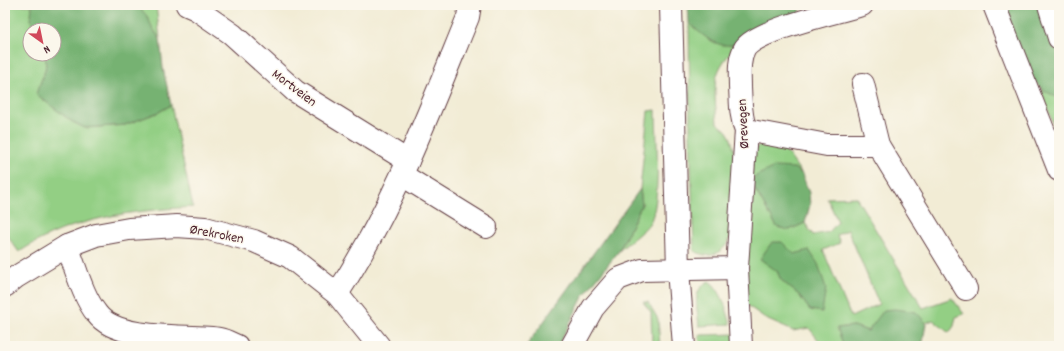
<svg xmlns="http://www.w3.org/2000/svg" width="1064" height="351" font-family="Dekko,sans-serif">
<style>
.green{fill:#93cf84;stroke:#6e7758;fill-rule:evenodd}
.forest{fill:#76b272;stroke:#60684e}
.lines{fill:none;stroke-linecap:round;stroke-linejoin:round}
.minor-casing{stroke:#633e44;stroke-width:24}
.minor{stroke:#fff;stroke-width:22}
.labels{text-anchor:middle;stroke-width:3;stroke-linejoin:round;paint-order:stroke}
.street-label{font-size:14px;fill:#4a1f2b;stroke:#fbf7ec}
</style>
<rect width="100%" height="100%" fill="#fbf7ec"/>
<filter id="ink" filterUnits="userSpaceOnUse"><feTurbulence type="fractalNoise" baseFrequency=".025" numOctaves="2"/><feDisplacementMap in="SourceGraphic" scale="8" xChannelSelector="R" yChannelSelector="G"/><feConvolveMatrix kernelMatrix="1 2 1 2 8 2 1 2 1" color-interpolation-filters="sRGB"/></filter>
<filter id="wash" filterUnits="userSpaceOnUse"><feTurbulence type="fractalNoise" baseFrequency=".012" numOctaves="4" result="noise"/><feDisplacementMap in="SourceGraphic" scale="16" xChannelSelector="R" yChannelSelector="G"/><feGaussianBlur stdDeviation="0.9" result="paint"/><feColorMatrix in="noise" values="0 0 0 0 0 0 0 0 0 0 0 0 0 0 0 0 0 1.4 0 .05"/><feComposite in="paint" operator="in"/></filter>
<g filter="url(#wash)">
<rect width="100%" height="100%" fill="#f2ecd5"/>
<g class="green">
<path d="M11 5H32L31 18 33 30H30V54H44C50 68 40 81 36 94L71 121 85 128 125 125 159 112 171 105 193 207C130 211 73 217 19 252L5 233V11Z"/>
<path d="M137 5H156L160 39C151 27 147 15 137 5Z"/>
<path d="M689 23 705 36 741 42C710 72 714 82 717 123 720 126 726 129 728 133 737 146 735 178 734 194 733 213 737 239 720 251 710 258 704 256 694 251L690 134Z"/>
<path d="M1040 87 1059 99V141Z"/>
<path d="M656 110C656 134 662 206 649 224 645 230 625 245 619 251L642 204 640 189 648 111Z"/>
<path d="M773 141 786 151 802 174 794 168 751 183 777 227 789 230 805 223 813 235 829 232 838 222 827 198 856 197 923 308 952 298 964 314 956 317 954 326 949 333 933 320 926 323 915 312 868 331 854 326 837 328 844 346H823L809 328 793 331 768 320 744 303 752 153 761 143ZM848 230 879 304 851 317 823 250 840 243 837 235ZM782 242 794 254 810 310 799 295 781 280 777 271Z"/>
<path d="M709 281C722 290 726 309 731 324L699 326C698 308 690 291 709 281Z"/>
<path d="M643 302H648L658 319 660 346H652L651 312Z"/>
<path d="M735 334V346H700L699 335Z"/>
</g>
<g class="forest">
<path d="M32 5H137L147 16 153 29 160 39 163 68 171 105 159 112 125 125 85 128 71 121 36 94C40 81 50 68 44 54H54V30H33L31 18Z"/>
<path d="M688 5H799L801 17C785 24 739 48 723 45 710 43 698 31 689 23Z"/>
<path d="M1006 5H1041L1049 29 1059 50V99C1053 95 1046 92 1040 87 1019 70 1012 30 1006 5Z"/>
<path d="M774 167 794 168 802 174 809 193 810 205 805 223 789 230 777 227 751 183 756 176Z"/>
<path d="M640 189 642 204 619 251 584 295 558 346H526Z"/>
<path d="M772 242H782L794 254 809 250 818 264 826 288 822 312 810 310 799 295 781 280 777 271 760 259Z"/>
<path d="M895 309 916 312 926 323 923 342 919 346H844L837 328 854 326 868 331 884 310Z"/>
</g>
</g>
<g filter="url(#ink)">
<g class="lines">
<defs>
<g id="minor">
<path d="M187 5 196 9 232 34 295 91 408 161"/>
<path d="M671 5 678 270 684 346"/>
<path d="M994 5 1059 170"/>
<path d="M1049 5 1059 38"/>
<path d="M863 84 878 145 966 289"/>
<path d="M746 130 827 145H878"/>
<path d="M402 175 486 227"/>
<path d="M67 246C76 268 82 295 97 314 118 342 188 334 220 339 226 340 232 344 237 346"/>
<path d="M737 268 741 346"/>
<path d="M5 286 16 277 67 246 96 235 129 229 177 226 205 228 254 241 290 257 337 294 379 346"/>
<path d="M337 294C393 208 429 112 468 17L470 5"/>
<path d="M572 346 593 308 618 279 642 270 737 268 746 130C740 116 741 102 740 87 740 75 738 60 745 48 759 29 838 12 862 5"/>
</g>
</defs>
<use href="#minor" class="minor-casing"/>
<use href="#minor" class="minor"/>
</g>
</g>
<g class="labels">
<g class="street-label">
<text transform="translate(295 87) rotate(37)" y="5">Mortveien</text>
<text transform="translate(742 124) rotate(-93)" y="5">Ørevegen</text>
<text transform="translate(217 233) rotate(11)" y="5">Ørekroken</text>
</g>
</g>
<rect width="1064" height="351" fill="none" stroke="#fbf7ec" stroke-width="20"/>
<g transform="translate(42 42) rotate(147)"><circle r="19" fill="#fbf7ec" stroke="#b4a19f"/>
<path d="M0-3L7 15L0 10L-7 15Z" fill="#d1495b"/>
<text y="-6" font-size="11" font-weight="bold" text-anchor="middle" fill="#4a1f2b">N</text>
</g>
</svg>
